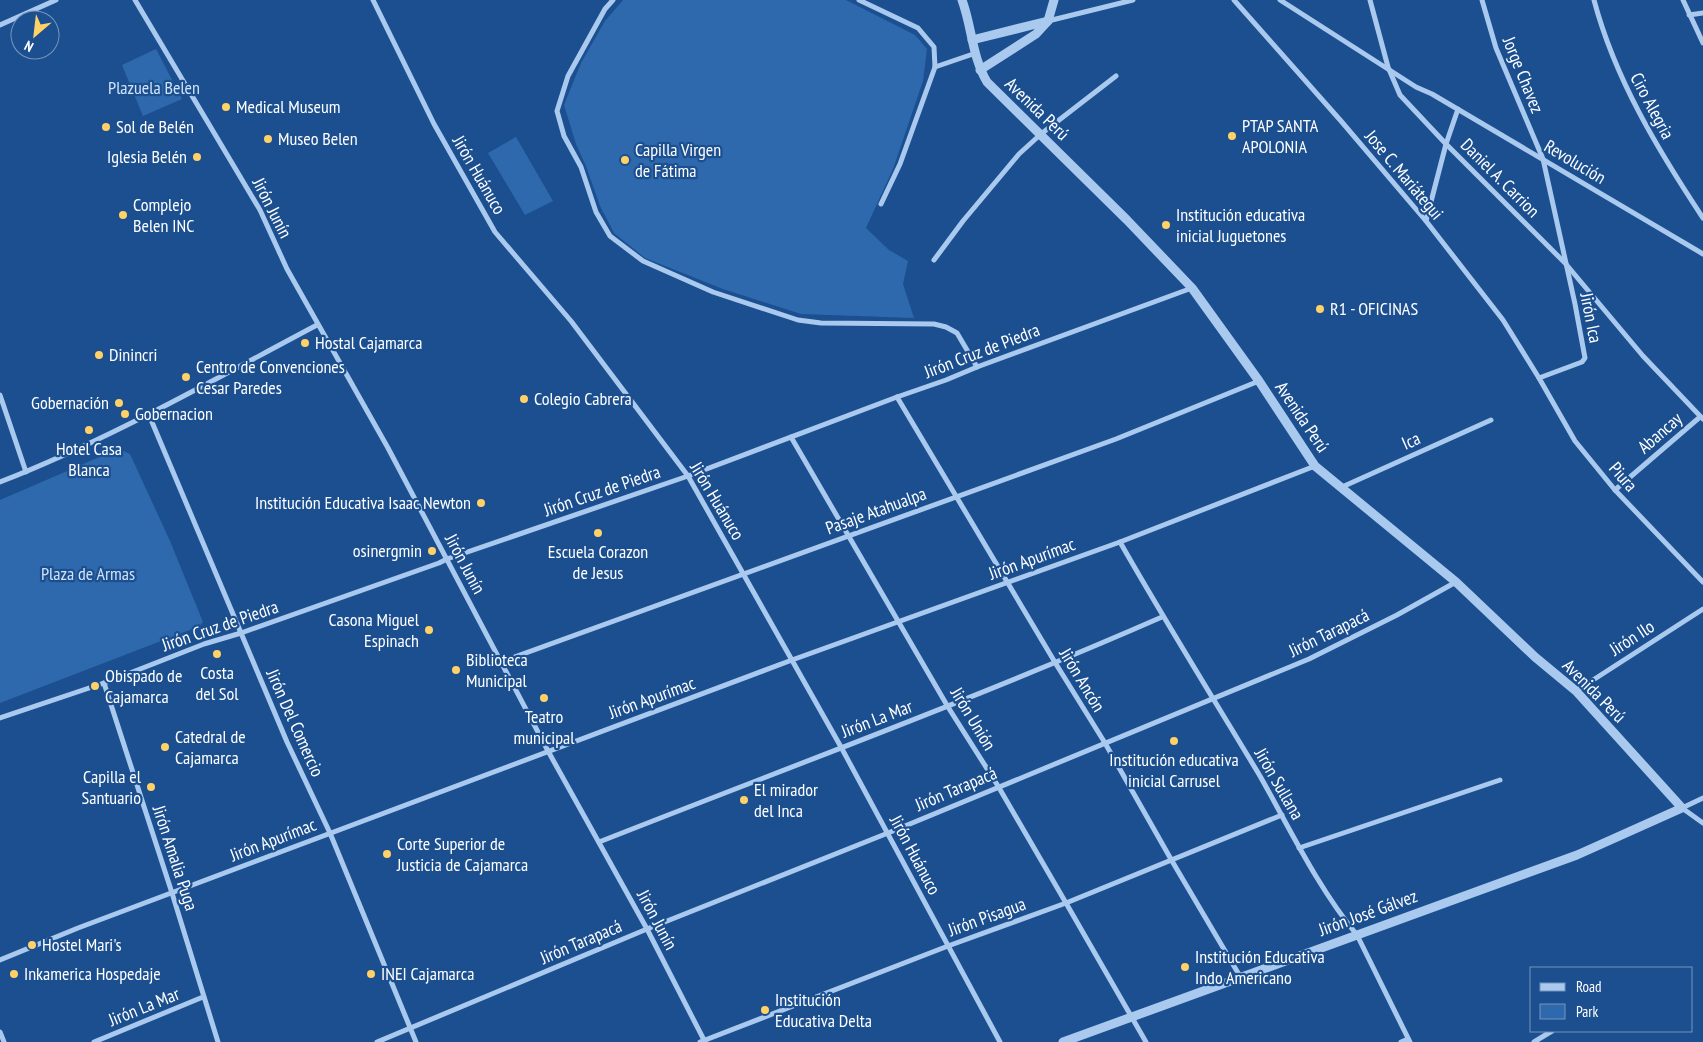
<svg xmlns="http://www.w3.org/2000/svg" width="1703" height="1042" font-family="'PT Sans Narrow',sans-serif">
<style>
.green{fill:#2e69ad}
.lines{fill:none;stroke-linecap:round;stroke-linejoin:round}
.minor{stroke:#a9c9ee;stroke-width:5}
.tertiary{stroke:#a9c9ee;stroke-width:9}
.poi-dot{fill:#ffd166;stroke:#1b4f8f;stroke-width:2}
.labels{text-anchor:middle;stroke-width:4.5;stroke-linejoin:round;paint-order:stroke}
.street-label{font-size:18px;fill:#fff;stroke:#1b4f8f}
.park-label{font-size:18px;fill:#cfe3fa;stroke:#1b4f8f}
.poi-label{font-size:18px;fill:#fff;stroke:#1b4f8f;text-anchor:start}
</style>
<rect width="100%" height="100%" fill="#1b4f8f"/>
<g class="green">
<path d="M623 0H846L915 35 927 49 923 81 893 169 866 228 889 250 908 261 903 284 914 318 801 314 723 289 645 258 614 233 600 206 586 166 576 144 564 105 581 63 605 21Z"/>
<path d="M156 49 182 99 143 116 122 65Z"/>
<path d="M516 137 553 201 525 215 488 153Z"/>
<path d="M118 449 130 454 170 541 203 622 200 626 0 703V500Z"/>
</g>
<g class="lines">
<g class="minor">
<path d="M135 0 260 210 287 269 388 448 548 751 647 929 705 1042"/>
<path d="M373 0 434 124 495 232 571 321 688 476 841 747 1000 1042"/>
<path d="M613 0 605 9 568 76 557 111 564 136 581 167 596 212 610 236 643 261 713 292 798 320 821 323 934 324 946 327 957 333 977 367"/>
<path d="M859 0 918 28 934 47 935 67 900 164 881 204"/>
<path d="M1234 0 1341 121 1426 221 1503 320 1539 378 1575 441 1615 490 1703 582"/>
<path d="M1280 0 1416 87 1432 94 1703 254"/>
<path d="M1370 0 1388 67 1400 95 1446 144 1565 263 1643 356 1703 419"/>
<path d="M1482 0 1496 48 1543 159 1575 304 1585 358 1582 362 1539 378"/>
<path d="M1594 0C1615 79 1658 150 1703 218"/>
<path d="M1683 0 1703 43"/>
<path d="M1689 15 1703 13"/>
<path d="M1048 21 1133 0"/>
<path d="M0 25 56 0"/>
<path d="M935 67 976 53"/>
<path d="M1426 221 1446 144 1458 109"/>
<path d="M934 260 963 221 1019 154 1041 134 1116 76"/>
<path d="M0 395 26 472"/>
<path d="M897 397 1056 664 1105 743 1172 861 1241 978"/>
<path d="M149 415 287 742 330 833 416 1042"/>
<path d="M791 437 948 707 998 786 1066 903 1146 1042"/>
<path d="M0 482C110 439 213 380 317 325"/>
<path d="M1342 487 1491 420"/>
<path d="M1615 490 1700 417"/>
<path d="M1120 542C1165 621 1213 698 1260 776 1290 829 1318 888 1357 935L1410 1042"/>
<path d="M501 662 1116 439 1259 381"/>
<path d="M104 683 172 893 218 1042"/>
<path d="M1576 691 1703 609"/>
<path d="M0 718 107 682 204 644 241 633 439 563 447 559 688 476 897 397 946 380 977 367 1192 288"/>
<path d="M1682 808 1703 823"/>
<path d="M1682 808 1703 798"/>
<path d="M599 842C787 768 977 698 1162 617"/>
<path d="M1299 848 1500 780"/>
<path d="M0 960 78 928 792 660 1120 542 1315 466"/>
<path d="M0 1032 4 1042"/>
<path d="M94 1042 203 997"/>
<path d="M377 1042 647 929 888 833 1309 659 1397 615 1456 582"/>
<path d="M700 1042 948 946 1066 903 1282 815"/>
<path d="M1401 1042 1408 1039"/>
<path d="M1534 1042 1552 1031"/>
</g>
<g class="tertiary">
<path d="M962 0C972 27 972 57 987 82L1127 220 1192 288 1259 381 1315 466 1456 582 1535 657 1576 691 1682 808 1577 855 1063 1042"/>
<path d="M972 40 1048 21"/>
<path d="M980 70 1036 34 1048 21 1054 0"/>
</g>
</g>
<g class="poi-dot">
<circle cx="226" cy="107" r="5"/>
<circle cx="106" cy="127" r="5"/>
<circle cx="1232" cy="136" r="5"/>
<circle cx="268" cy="139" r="5"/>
<circle cx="197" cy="157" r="5"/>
<circle cx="625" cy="160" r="5"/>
<circle cx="123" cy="215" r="5"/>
<circle cx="1166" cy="225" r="5"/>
<circle cx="1320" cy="309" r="5"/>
<circle cx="305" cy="343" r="5"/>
<circle cx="99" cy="355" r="5"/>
<circle cx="186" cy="377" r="5"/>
<circle cx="524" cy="399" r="5"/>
<circle cx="119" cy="403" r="5"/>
<circle cx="125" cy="414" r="5"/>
<circle cx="89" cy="430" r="5"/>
<circle cx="481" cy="503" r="5"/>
<circle cx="598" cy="533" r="5"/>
<circle cx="432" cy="551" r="5"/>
<circle cx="429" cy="630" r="5"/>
<circle cx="217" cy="654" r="5"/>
<circle cx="456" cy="670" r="5"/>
<circle cx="95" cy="686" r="5"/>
<circle cx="544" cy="698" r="5"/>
<circle cx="1174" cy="741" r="5"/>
<circle cx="165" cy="747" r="5"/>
<circle cx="151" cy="787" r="5"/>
<circle cx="744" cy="800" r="5"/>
<circle cx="387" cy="854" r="5"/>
<circle cx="32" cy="945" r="5"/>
<circle cx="1185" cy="967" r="5"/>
<circle cx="14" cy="974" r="5"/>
<circle cx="371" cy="974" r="5"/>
<circle cx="765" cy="1010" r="5"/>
</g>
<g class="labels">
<g class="street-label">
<text transform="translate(1523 75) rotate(68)" y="6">Jorge Chavez</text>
<text transform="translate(1652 106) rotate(62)" y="6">Ciro Alegria</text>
<text transform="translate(1037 109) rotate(44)" y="6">Avenida Perú</text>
<text transform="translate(1575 162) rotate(31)" y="6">Revolución</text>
<text transform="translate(479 175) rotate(60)" y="6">Jirón Huánuco</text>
<text transform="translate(1404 175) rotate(50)" y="6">Jose C. Mariátegui</text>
<text transform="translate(1500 178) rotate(45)" y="6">Daniel A. Carrion</text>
<text transform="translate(272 208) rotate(63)" y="6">Jirón Junín</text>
<text transform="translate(1591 318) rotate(79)" y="6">Jirón Ica</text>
<text transform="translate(982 351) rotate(-21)" y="6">Jirón Cruz de Piedra</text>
<text transform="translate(1302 417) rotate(56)" y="6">Avenida Perú</text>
<text transform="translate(1660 433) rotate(-41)" y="6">Abancay</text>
<text transform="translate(1411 441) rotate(-24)" y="6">Ica</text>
<text transform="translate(1623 477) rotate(49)" y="6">Piura</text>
<text transform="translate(602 491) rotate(-19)" y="6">Jirón Cruz de Piedra</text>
<text transform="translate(717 501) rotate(59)" y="6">Jirón Huánuco</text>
<text transform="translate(876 511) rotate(-20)" y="6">Pasaje Atahualpa</text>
<text transform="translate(1032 559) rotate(-20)" y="6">Jirón Apurímac</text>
<text transform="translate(465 564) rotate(62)" y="6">Jirón Junín</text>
<text transform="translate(220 626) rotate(-19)" y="6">Jirón Cruz de Piedra</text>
<text transform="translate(1329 633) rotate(-26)" y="6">Jirón Tarapacá</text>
<text transform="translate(1632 638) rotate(-33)" y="6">Jirón Ilo</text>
<text transform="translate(1082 680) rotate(59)" y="6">Jirón Ancón</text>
<text transform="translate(1594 691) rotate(45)" y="6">Avenida Perú</text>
<text transform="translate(652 698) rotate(-20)" y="6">Jirón Apurímac</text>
<text transform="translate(877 719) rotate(-21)" y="6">Jirón La Mar</text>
<text transform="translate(973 719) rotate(59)" y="6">Jirón Unión</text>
<text transform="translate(295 723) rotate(66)" y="6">Jirón Del Comercio</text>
<text transform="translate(1279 784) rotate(60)" y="6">Jirón Sullana</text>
<text transform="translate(956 789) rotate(-23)" y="6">Jirón Tarapacá</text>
<text transform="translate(273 840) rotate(-21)" y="6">Jirón Apurímac</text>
<text transform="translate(915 855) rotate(62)" y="6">Jirón Huánuco</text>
<text transform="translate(175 858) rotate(72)" y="6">Jirón Amalia Puga</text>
<text transform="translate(1368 913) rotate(-20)" y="6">Jirón José Gálvez</text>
<text transform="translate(987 917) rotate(-20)" y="6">Jirón Pisagua</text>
<text transform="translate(657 920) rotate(62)" y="6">Jirón Junín</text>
<text transform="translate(581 942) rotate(-23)" y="6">Jirón Tarapacá</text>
<text transform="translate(144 1007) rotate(-22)" y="6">Jirón La Mar</text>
</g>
<g class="park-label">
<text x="154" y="94">Plazuela Belen</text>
<text x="88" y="580">Plaza de Armas</text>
</g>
<g class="poi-label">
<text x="236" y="113">Medical Museum</text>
<text x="1242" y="132">PTAP SANTA<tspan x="1242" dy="21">APOLONIA</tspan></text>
<text x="116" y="133">Sol de Belén</text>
<text x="278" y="145">Museo Belen</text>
<text x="635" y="156">Capilla Virgen<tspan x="635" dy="21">de Fátima</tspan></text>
<text x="187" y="163" text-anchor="end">Iglesia Belén</text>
<text x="133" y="211">Complejo<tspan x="133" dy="21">Belen INC</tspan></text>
<text x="1176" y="221">Institución educativa<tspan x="1176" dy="21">inicial Juguetones</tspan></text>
<text x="1330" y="315">R1 - OFICINAS</text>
<text x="315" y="349">Hostal Cajamarca</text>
<text x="109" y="361">Dinincri</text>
<text x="196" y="373">Centro de Convenciones<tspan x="196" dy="21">Cesar Paredes</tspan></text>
<text x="534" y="405">Colegio Cabrera</text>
<text x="109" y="409" text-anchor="end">Gobernación</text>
<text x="135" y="420">Gobernacion</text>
<text x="89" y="455" text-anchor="middle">Hotel Casa<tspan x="89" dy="21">Blanca</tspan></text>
<text x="471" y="509" text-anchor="end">Institución Educativa Isaac Newton</text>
<text x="422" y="557" text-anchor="end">osinergmin</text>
<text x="598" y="558" text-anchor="middle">Escuela Corazon<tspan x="598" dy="21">de Jesus</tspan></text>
<text x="419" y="626" text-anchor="end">Casona Miguel<tspan x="419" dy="21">Espinach</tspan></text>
<text x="466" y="666">Biblioteca<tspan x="466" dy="21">Municipal</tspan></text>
<text x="217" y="679" text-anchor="middle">Costa<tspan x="217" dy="21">del Sol</tspan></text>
<text x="105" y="682">Obispado de<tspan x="105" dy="21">Cajamarca</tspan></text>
<text x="544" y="723" text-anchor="middle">Teatro<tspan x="544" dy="21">municipal</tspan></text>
<text x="175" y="743">Catedral de<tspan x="175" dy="21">Cajamarca</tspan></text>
<text x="1174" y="766" text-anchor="middle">Institución educativa<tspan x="1174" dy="21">inicial Carrusel</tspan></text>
<text x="141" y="783" text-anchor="end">Capilla el<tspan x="141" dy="21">Santuario</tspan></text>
<text x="754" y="796">El mirador<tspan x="754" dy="21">del Inca</tspan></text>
<text x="397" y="850">Corte Superior de<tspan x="397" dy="21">Justicia de Cajamarca</tspan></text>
<text x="42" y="951">Hostel Mari's</text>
<text x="1195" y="963">Institución Educativa<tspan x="1195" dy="21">Indo Americano</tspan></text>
<text x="24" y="980">Inkamerica Hospedaje</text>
<text x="381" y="980">INEI Cajamarca</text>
<text x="775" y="1006">Institución<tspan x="775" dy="21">Educativa Delta</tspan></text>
</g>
</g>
<rect x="1530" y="967" width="162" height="65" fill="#1b4f8f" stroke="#7695bc"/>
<rect x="1540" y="983" width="25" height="8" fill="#a9c9ee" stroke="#7695bc"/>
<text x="1576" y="992" font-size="15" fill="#ffffff">Road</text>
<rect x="1540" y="1004" width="25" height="15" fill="#2e69ad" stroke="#7695bc"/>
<text x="1576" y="1017" font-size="15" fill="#ffffff">Park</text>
<g transform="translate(35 35) rotate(208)"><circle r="24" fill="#1b4f8f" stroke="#7695bc"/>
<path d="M0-4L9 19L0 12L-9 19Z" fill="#ffd166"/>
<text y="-8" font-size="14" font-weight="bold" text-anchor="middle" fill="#ffffff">N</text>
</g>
</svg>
